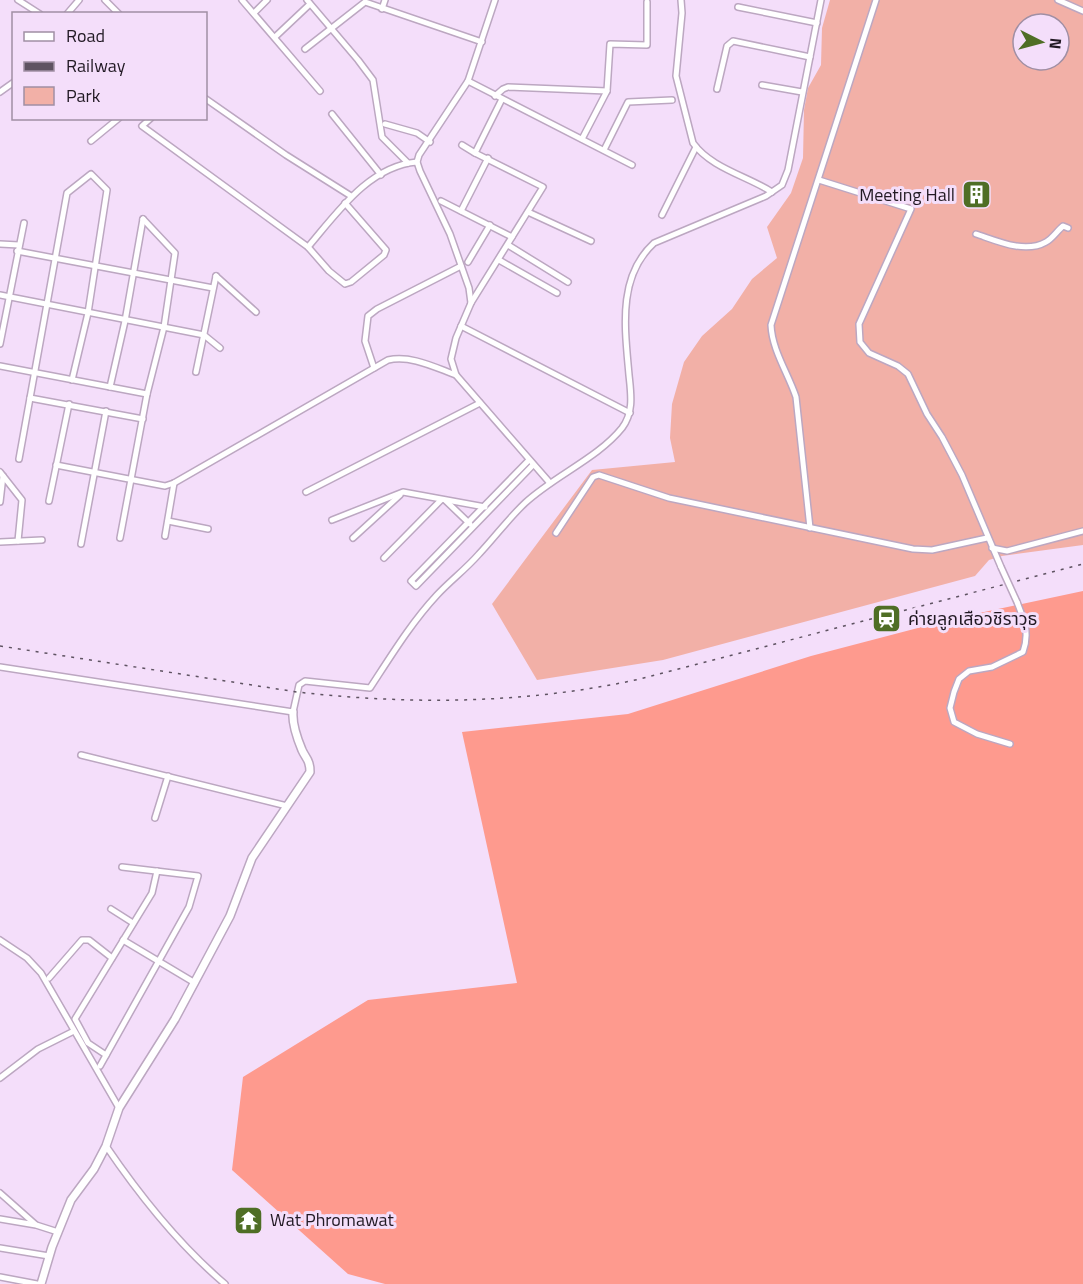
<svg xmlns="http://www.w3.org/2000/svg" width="1083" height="1284" font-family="'Titillium Web','Noto Sans Thai',sans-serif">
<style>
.green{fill:#f2b0a7;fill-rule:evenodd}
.forest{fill:#fe9a8e}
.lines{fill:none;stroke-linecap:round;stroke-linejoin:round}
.minor-casing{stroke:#bca7c1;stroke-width:8}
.tertiary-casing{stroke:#bca7c1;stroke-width:10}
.minor{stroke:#fff;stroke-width:5}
.tertiary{stroke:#fff;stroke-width:7}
.rail{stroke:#5f5362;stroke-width:1.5;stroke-dasharray:3 6;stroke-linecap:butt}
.minor-bridge-casing{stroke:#bca7c1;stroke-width:8;stroke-linecap:butt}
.minor-bridge{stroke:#fff;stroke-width:5}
.labels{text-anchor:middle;stroke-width:6;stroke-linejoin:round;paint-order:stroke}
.poi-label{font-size:18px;fill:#211923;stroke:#f4defa;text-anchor:start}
</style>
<rect width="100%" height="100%" fill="#f4defa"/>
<path class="green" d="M830 0H1083V545L1002 556 989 560 975 576 663 660 537 680 492 604 592 470 675 462 670 438 672 404 684 362 702 336 732 309 752 279 777 258 767 227 791 193 803 158 804 110 808 88 821 65 822 28ZM1023 24H1059V60H1023Z"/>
<path class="forest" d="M1083 591V1284H385L348 1274 232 1170 243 1077 368 1000 517 983 462 732 628 714 811 656 956 618Z"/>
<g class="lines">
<defs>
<g id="minor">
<path d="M18 0 40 14"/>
<path d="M105 0 119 14"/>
<path d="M242 0 320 91"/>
<path d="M307 0 358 60 373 80 382 137 408 163"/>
<path d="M495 0 468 81 419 155 417 162 420 171 450 234 469 288 471 303 456 338 451 359 456 375 550 483"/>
<path d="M681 0 682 13 676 76 693 143C711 168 747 176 772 192"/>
<path d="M1058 0 1083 11"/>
<path d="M738 7 817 23"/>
<path d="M382 9 385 0"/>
<path d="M254 13 267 0"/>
<path d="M67 14 79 0"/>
<path d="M275 37 310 4"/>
<path d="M305 49 365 2 482 42"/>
<path d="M468 81 632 165"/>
<path d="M762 85 802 92"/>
<path d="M717 89 727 46 733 41 810 57"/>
<path d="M0 92 14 82"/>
<path d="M495 96 503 89 508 87 607 91"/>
<path d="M206 99 286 155 351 196"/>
<path d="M332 114 381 175"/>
<path d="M151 118 142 126 308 247 329 271 345 284 351 282 384 255 386 250 345 203"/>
<path d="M385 124 417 133 430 142"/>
<path d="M582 139 607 91 610 44 647 45V2"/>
<path d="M91 141 119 118"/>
<path d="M462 145 475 153 502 99"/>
<path d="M604 150 628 102 672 100"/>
<path d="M819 180 911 209 859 324 860 342 869 353 898 366 908 374 927 414 942 437 962 475 1001 567"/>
<path d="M441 201 512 237"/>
<path d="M461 211 488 158"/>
<path d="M528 212 591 241"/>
<path d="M662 215 696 147"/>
<path d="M976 234C997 241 1025 254 1046 242 1052 239 1057 231 1063 226L1068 228"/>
<path d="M0 244 19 245"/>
<path d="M508 245 568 282"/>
<path d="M308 247C337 213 369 166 417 162"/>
<path d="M17 251 213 288"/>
<path d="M499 260 557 293"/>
<path d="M468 262 490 225"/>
<path d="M216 276 256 312"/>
<path d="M0 295 204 335 220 348"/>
<path d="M471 303 543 187 475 153"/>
<path d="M461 326 630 413"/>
<path d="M0 344 24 223"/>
<path d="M0 366 147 394"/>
<path d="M374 368 365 341 368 316 377 309 461 266"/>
<path d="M196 372 216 276"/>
<path d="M110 387 125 321 143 219"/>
<path d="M30 398 143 419"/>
<path d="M19 459 67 193 91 174 107 190 88 313 72 380"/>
<path d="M529 460 411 581 416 586 533 465"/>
<path d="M56 465 165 486 174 483 388 360C411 355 434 367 456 375"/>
<path d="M0 472 22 500 18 541"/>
<path d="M306 492 480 403"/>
<path d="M49 501 69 404"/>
<path d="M446 501 470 524"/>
<path d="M0 502 3 476"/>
<path d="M332 520 403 492 485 507"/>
<path d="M168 521 208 529"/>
<path d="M810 528 796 397C788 373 772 350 771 325L876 0"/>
<path d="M556 533 593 477 599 475 669 498 913 549 932 550 987 538"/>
<path d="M165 536 174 483"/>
<path d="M120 538 147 394 164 327 175 253 143 219"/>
<path d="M353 538 400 495"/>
<path d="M0 542 42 540"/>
<path d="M81 544 106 411"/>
<path d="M992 548 1007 551 1083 531"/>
<path d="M384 558 441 500"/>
<path d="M0 667 293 712 299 685 305 681 370 688C391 656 411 623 437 595 450 581 466 569 479 554 495 537 508 519 525 503 554 476 598 458 622 428 634 412 631 394 629 375 625 329 617 277 654 243L766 196 782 185 788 170 821 0"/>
<path d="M1010 744 977 734 954 722 950 708 954 692 959 679 969 671 992 667 1023 652C1030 633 1024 620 1017 602"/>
<path d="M81 755 287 806"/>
<path d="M155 818 168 776"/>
<path d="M111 909 133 923"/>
<path d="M0 940 27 958 41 973 119 1108"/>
<path d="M123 940 195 983"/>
<path d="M49 978 82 940H89L112 958"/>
<path d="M106 1055 88 1043 75 1019 152 893 157 871"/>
<path d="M100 1066 189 907 198 876 122 867"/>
<path d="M0 1078 38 1049 74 1031"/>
<path d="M106 1146C140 1196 179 1245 225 1284"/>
<path d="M0 1193 35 1224"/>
<path d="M0 1219 36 1225 58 1232"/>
<path d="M0 1248 49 1256"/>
<path d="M0 1277 37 1284"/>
</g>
<path id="tertiary" d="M41 1284 52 1247 71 1200 94 1169 106 1146 119 1108 175 1019 230 916 252 858 310 772C310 760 306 759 302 750 297 738 292 724 293 712"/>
</defs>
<use href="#minor" class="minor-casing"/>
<use href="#tertiary" class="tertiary-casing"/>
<use href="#minor" class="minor"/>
<use href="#tertiary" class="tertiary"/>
<path class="rail" d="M0 646 297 692C412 705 526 704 640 679L1083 564"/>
<defs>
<path id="minor-bridge" d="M1001 567 1017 602"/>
</defs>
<use href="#minor-bridge" class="minor-bridge-casing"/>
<use href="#minor-bridge" class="minor-bridge"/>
</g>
<defs>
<symbol id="building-square" viewBox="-11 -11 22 22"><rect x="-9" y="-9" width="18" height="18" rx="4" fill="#4f6e25" stroke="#f4defa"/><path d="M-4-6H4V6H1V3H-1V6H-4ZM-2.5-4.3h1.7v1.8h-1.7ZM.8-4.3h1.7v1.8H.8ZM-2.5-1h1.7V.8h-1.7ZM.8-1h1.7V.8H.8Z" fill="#fff"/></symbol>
<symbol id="station-square" viewBox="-11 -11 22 22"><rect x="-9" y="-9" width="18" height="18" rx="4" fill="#4f6e25" stroke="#f4defa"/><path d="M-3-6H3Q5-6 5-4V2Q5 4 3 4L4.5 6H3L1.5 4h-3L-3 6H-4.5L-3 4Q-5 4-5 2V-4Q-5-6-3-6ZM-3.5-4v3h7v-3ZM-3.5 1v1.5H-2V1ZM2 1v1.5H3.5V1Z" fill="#fff"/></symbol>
<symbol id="temple-square" viewBox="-11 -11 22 22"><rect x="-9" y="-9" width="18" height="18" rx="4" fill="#4f6e25" stroke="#f4defa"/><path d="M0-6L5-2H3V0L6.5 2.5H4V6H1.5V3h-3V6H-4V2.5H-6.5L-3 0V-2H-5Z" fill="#fff"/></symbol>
</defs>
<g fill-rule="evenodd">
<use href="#building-square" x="960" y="178" width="33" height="33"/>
<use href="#station-square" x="870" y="602" width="33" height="33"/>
<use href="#temple-square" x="232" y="1204" width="33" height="33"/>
</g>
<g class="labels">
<g class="poi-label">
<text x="955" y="201" text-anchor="end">Meeting Hall</text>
<text x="908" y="625">ค่ายลูกเสือวชิราวุธ</text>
<text x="270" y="1226">Wat Phromawat</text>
</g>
</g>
<rect x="12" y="12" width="195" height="108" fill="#f4defa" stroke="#a08fa4" stroke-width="1.5"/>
<rect x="24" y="32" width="30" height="9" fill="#ffffff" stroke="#a08fa4" stroke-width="1.5"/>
<text x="66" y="42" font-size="18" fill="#211923">Road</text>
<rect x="24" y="62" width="30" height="9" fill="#5f5362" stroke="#a08fa4" stroke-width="1.5"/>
<text x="66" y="72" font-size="18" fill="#211923">Railway</text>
<rect x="24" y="87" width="30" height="18" fill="#f2b0a7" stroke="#a08fa4" stroke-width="1.5"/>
<text x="66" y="102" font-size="18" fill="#211923">Park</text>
<g transform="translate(1041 42) rotate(96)"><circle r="28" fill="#f4defa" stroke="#a08fa4" stroke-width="1.5"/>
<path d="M0-4.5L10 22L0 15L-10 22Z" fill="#4f6e25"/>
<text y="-9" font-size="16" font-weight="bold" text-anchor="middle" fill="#211923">N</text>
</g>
</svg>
